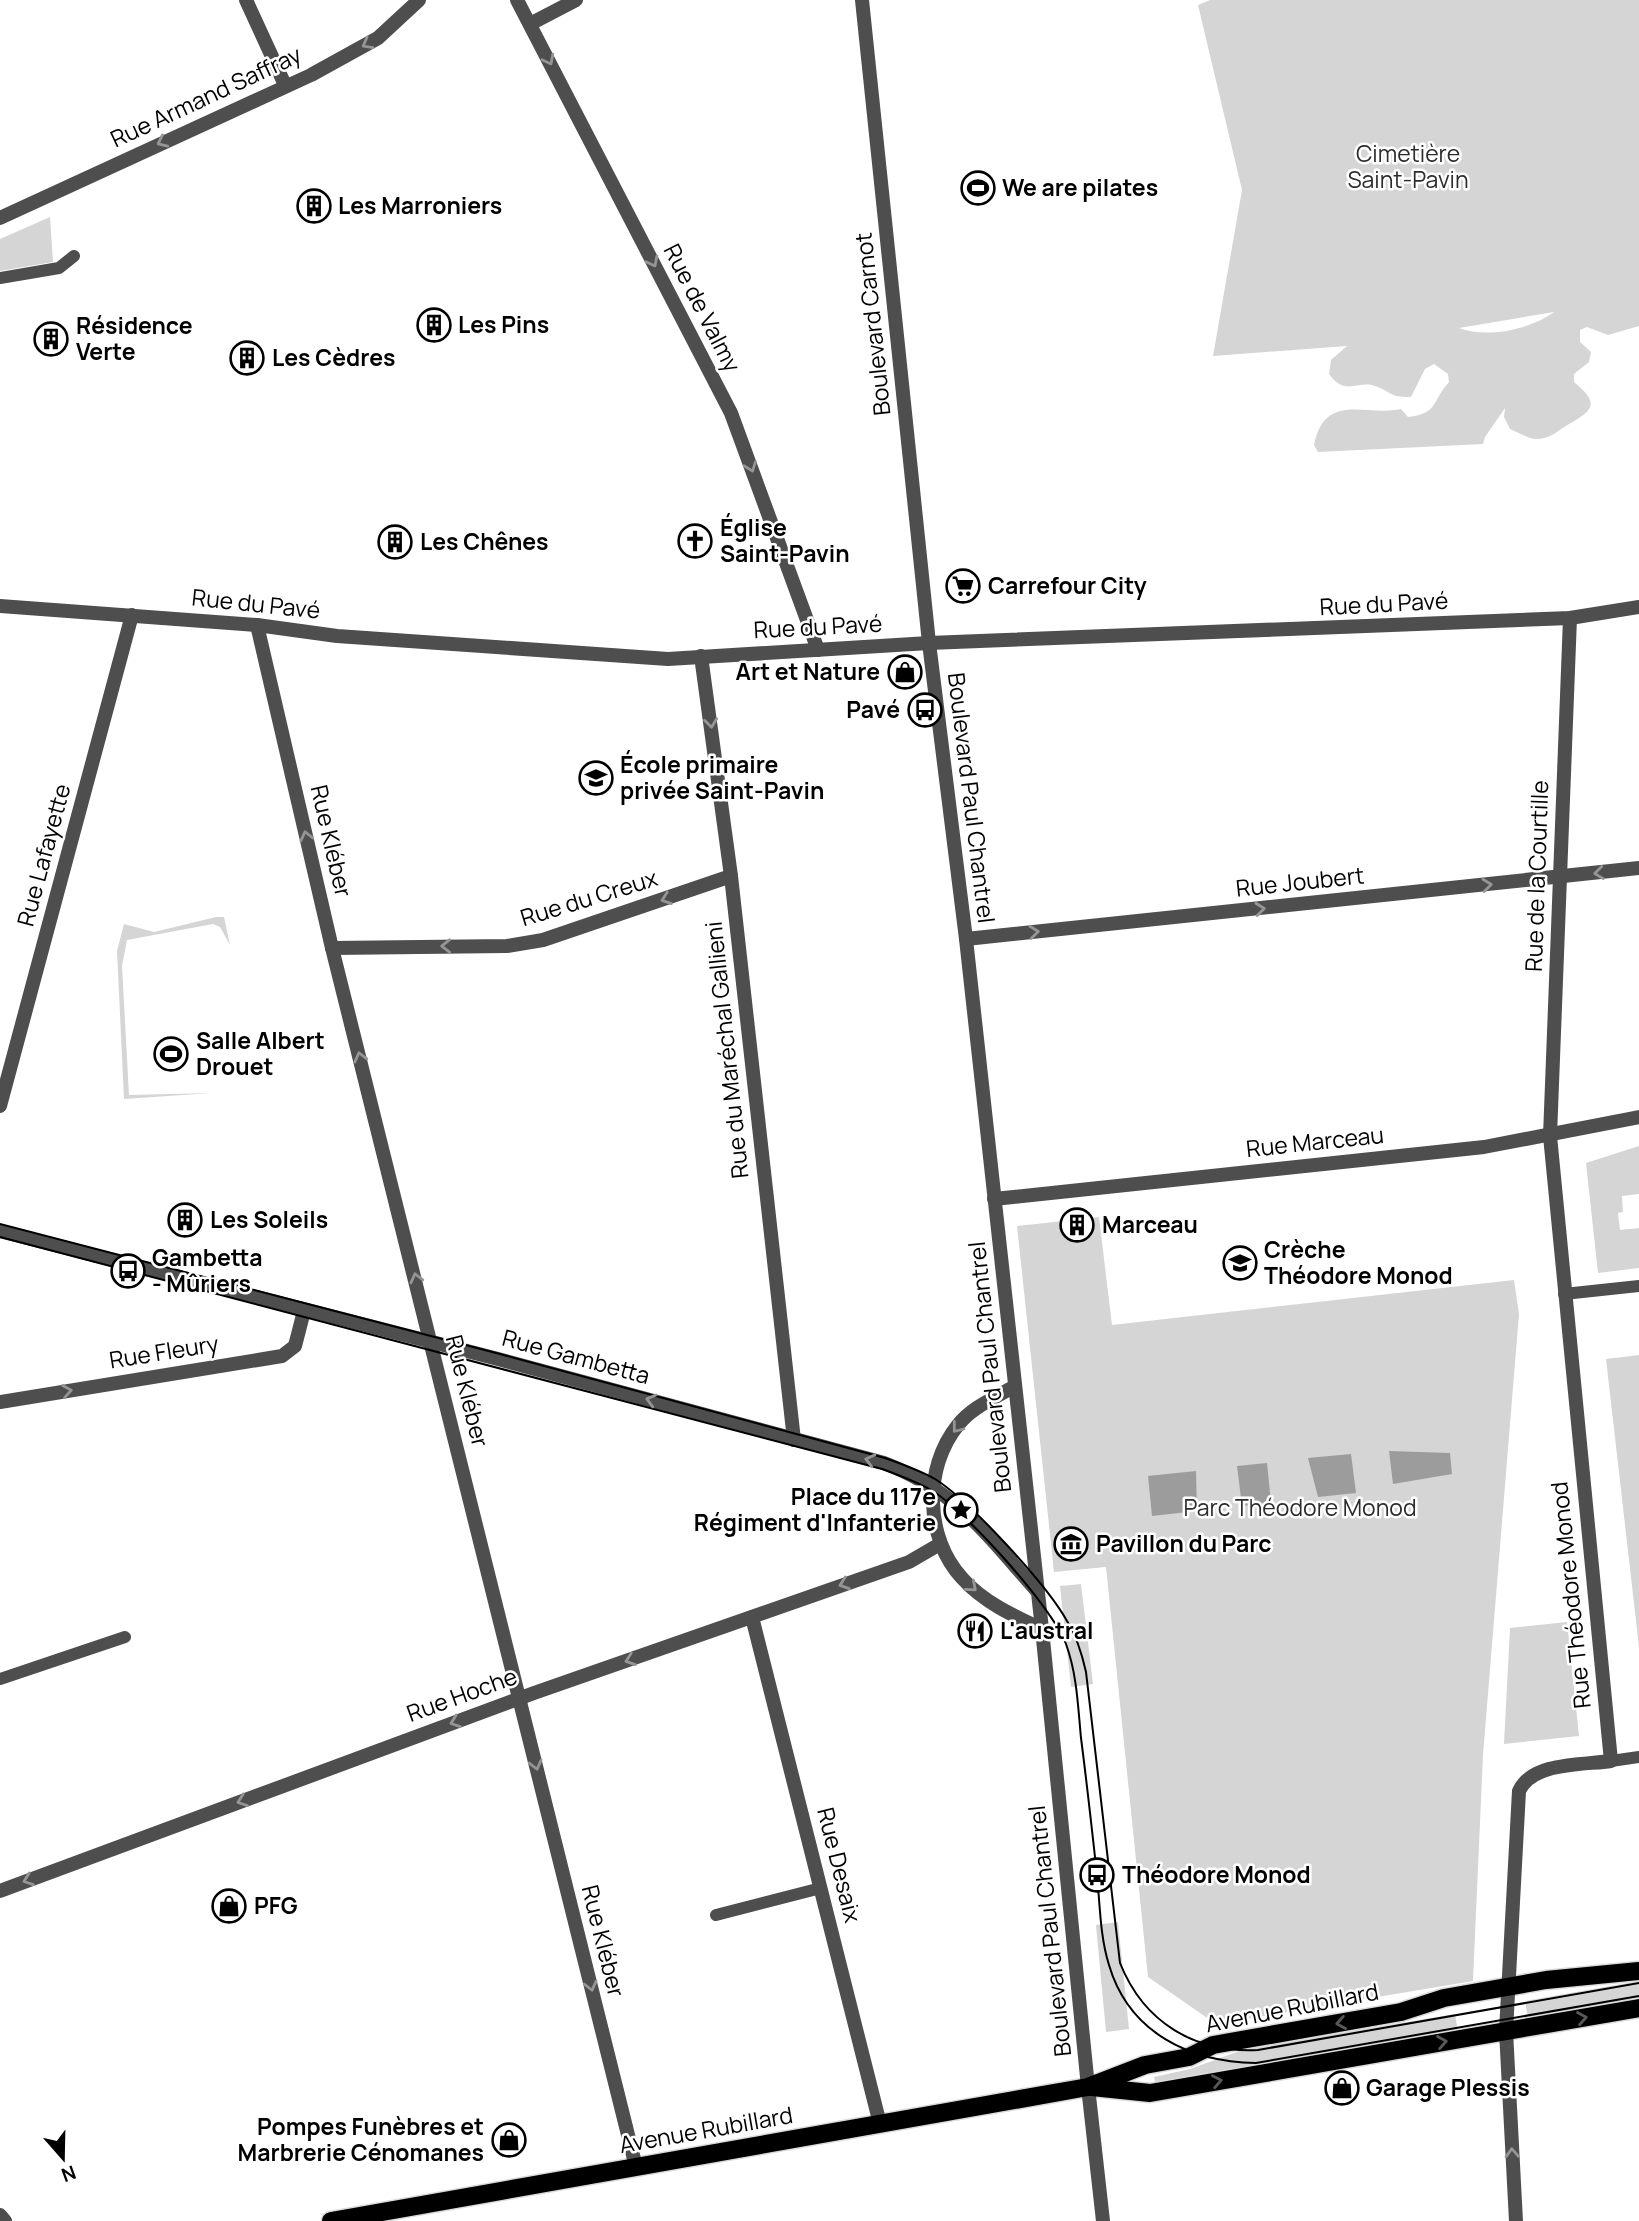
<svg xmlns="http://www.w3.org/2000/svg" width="1639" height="2221" font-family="Manrope,sans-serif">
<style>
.green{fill:#d5d5d5;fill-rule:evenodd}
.water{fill:#9c9c9c}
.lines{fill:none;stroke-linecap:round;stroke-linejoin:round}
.primary-casing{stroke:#dbdbdb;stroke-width:21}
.service{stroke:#4e4e4e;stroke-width:12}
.minor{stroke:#4e4e4e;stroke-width:14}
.tertiary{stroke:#4e4e4e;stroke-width:14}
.primary{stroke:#000;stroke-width:18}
.tram{stroke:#000;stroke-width:2}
.oneway{stroke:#959595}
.oneway2{stroke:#595959}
.labels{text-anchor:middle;stroke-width:5;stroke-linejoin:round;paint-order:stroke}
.street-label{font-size:23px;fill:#000;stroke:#fff}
.park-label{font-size:23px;fill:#2c2c2c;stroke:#fff}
.poi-label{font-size:23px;font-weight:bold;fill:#000;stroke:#fff;text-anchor:start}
</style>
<rect width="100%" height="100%" fill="#fff"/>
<g class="green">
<path d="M1210 0H1639V326L1608 335 1587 327 1580 330V342L1591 352 1589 362 1574 374V382C1599 403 1595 409 1569 424 1557 431 1551 439 1535 439 1527 438 1517 432 1510 429L1504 417 1505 408 1485 437 1483 444 1318 452 1314 445C1325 391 1366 417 1401 409L1408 417C1439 413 1431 402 1449 382L1448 374 1434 364 1425 369 1411 397C1387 397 1393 392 1375 386 1357 380 1346 397 1329 374L1331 360 1347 346 1213 356 1242 190 1198 5ZM1554 312C1531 329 1487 339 1459 328Z"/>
<path d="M50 217 53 262 0 271V239Z"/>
<path d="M216 917H224L230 945 220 927 213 924 127 940 122 966 129 1095 212 1093 124 1099 117 951 124 924 154 932Z"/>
<path d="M1639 1146V1194L1622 1196 1623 1212 1618 1213 1620 1230 1639 1228V1268L1598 1273 1586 1163Z"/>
<path d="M1099 1217 1112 1325 1514 1280 1519 1314 1483 1755 1473 1981 1216 2024 1148 1977 1106 1567 1054 1572 1017 1226 1073 1220 1074 1231 1082 1230 1081 1219Z"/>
<path d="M1639 1355V1647L1606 1359Z"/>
<path d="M1081 1584 1093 1684 1071 1687 1060 1586Z"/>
<path d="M1567 1622 1579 1736 1504 1744 1510 1628Z"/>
<path d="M1118 1922 1129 2029 1106 2032 1096 1925Z"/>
<path d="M1639 1981V1999L1532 2018 1527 2013 1525 2001Z"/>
<path d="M1455 2014 1458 2032 1155 2082 1154 2077 1190 2069 1248 2048Z"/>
</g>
<g class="water">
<path d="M1389 1451 1450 1453 1452 1474 1393 1484Z"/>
<path d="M1351 1454 1356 1493 1318 1497 1308 1458Z"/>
<path d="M1267 1463 1271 1503 1242 1506 1237 1466Z"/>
<path d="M1196 1471 1197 1511 1152 1516 1148 1476Z"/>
</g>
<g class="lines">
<defs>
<g id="primary">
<path d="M1092 2087 1150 2093 1639 2008"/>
<path d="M331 2221 1088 2087 1145 2065 1189 2057 1213 2045 1401 2012 1444 1998 1546 1980 1639 1971"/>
</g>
</defs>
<use href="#primary" class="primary-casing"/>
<g class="service">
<path d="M0 278 59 268 74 256"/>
<path d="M1564 1294 1639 1286"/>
<path d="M0 1679 125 1637"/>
<path d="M1611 1761 1639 1757"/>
<path d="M716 1915 821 1888"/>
</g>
<g class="minor">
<path d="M246 0 285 85"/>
<path d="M517 0 731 413 818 650"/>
<path d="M530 24 576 0"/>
<path d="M0 218 311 75 378 38 419 0"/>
<path d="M0 606 257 625 337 636 668 659 929 643"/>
<path d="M257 625 332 948 636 2167"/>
<path d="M701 656 731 876 794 1440"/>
<path d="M966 939 1639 868"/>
<path d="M332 948 507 946 543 940 731 876"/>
<path d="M0 1106 132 615"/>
<path d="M994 1199 1484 1147 1639 1117"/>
<path d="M0 1231 498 1359 884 1463C957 1491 987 1535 1037 1591"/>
<path d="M1015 1386C995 1398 972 1407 958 1425 923 1468 925 1538 962 1578 983 1602 1014 1616 1042 1629"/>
<path d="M0 1402 282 1356 295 1346 304 1311"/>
<path d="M752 1617 880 2124"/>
<path d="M0 1891 534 1693 909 1562 940 1544"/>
<path d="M1088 2087 1103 2221"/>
<path d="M0 2215 5 2221"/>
<path d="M1516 2221 1506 2031 1519 1791C1532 1762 1583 1765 1611 1761L1550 1136 1570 618"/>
</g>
<g class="tertiary">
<path d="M862 0 929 643 966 939 1042 1629 1088 2087"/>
<path d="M929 643 1570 618 1639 607"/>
</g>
<use href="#primary" class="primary"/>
<g class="tram">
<path d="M0 1224 500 1354 885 1458C902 1464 919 1470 935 1479 970 1501 1047 1585 1067 1621 1077 1637 1082 1654 1086 1672L1120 1963C1144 2023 1195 2053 1258 2050L1639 1983"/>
<path d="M0 1237 882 1469C898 1475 915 1481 931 1490 965 1510 1053 1608 1066 1644 1077 1674 1078 1707 1081 1738 1087 1784 1092 1830 1097 1875 1100 1905 1100 1936 1109 1965 1129 2033 1190 2062 1256 2063L1639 1996"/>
</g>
</g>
<defs><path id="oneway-chevron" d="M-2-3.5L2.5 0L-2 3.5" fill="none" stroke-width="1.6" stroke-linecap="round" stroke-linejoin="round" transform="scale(1.75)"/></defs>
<g class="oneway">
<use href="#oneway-chevron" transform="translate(367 44) rotate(151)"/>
<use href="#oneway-chevron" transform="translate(549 60) rotate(63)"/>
<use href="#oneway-chevron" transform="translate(162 142) rotate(155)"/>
<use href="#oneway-chevron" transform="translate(653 262) rotate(63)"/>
<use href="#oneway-chevron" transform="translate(751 467) rotate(70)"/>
<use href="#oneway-chevron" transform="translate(711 723) rotate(83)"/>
<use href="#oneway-chevron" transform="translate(306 836) rotate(-103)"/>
<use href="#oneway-chevron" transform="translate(1599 873) rotate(173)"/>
<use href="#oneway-chevron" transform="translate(1487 885) rotate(-6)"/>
<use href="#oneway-chevron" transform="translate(666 899) rotate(161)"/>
<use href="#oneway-chevron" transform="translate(1260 909) rotate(-6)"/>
<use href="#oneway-chevron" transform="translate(1034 932) rotate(-6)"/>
<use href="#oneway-chevron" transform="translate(446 946) rotate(179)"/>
<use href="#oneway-chevron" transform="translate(360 1057) rotate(-104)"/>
<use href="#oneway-chevron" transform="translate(416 1278) rotate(-104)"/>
<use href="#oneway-chevron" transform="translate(67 1391) rotate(-9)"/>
<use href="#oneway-chevron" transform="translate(651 1400) rotate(-165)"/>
<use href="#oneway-chevron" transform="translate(957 1428) rotate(128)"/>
<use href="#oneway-chevron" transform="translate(870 1460) rotate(-166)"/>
<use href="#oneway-chevron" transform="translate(844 1584) rotate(161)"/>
<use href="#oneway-chevron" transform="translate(972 1587) rotate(41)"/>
<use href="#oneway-chevron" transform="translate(630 1660) rotate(161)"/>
<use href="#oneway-chevron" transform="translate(455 1722) rotate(160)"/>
<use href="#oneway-chevron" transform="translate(536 1765) rotate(76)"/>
<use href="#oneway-chevron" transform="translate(242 1801) rotate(160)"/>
<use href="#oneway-chevron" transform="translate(28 1880) rotate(160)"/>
<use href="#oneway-chevron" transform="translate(591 1986) rotate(76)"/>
<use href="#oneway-chevron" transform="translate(1512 2153) rotate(-93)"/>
</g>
<g class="oneway2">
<use href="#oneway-chevron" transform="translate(1582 2018) rotate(-10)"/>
<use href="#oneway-chevron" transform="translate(1341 2023) rotate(170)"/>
<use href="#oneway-chevron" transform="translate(1442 2042) rotate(-10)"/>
<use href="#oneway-chevron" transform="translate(1217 2081) rotate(-11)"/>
</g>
<defs>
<symbol id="stadium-ring" viewBox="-11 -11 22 22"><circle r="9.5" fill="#fff" stroke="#000" stroke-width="1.5"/><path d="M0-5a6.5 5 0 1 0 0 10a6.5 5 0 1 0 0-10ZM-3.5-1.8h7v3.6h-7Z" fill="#000"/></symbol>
<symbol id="building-ring" viewBox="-11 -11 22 22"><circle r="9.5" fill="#fff" stroke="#000" stroke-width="1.5"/><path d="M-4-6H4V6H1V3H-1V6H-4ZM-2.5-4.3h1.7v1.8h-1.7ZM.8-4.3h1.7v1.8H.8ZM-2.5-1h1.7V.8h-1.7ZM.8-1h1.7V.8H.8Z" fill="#000"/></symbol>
<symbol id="church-ring" viewBox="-11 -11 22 22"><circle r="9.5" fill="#fff" stroke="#000" stroke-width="1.5"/><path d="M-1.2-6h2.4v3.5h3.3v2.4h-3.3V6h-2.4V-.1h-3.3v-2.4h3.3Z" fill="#000"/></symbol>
<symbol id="supermarket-ring" viewBox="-11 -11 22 22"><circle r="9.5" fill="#fff" stroke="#000" stroke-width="1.5"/><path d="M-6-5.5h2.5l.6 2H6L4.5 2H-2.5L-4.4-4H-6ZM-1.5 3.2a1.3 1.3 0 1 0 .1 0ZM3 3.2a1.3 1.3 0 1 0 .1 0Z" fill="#000"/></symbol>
<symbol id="shop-ring" viewBox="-11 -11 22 22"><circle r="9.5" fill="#fff" stroke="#000" stroke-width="1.5"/><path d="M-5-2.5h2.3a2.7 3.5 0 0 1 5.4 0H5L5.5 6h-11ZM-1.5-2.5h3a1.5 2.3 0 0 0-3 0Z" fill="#000"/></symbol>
<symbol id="bus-ring" viewBox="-11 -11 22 22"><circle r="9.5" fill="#fff" stroke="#000" stroke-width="1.5"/><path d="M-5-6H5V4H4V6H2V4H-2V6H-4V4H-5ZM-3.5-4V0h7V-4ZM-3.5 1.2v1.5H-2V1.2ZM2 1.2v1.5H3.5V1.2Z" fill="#000"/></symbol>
<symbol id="school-ring" viewBox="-11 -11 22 22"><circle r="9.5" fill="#fff" stroke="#000" stroke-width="1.5"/><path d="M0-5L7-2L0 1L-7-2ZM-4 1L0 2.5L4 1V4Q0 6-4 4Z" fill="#000"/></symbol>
<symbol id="sight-ring" viewBox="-11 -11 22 22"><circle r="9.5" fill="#fff" stroke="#000" stroke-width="1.5"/><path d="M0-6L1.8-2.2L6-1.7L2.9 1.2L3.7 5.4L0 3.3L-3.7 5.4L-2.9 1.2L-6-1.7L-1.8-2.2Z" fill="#000"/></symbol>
<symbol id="museum-ring" viewBox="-11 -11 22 22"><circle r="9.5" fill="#fff" stroke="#000" stroke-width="1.5"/><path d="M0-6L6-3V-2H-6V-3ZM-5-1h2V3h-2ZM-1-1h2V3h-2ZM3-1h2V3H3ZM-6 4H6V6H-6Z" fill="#000"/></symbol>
<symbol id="restaurant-ring" viewBox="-11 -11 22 22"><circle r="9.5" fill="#fff" stroke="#000" stroke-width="1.5"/><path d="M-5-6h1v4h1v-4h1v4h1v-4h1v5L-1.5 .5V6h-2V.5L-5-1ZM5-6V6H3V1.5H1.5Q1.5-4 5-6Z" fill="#000"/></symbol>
</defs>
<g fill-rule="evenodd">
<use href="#stadium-ring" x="959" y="169" width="38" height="38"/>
<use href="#building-ring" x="295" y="187" width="38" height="38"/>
<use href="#building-ring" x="415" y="306" width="38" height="38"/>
<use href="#building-ring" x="32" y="320" width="38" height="38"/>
<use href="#building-ring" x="228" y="339" width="38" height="38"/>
<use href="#church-ring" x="676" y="522" width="38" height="38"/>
<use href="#building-ring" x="376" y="523" width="38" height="38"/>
<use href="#supermarket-ring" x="944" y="567" width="38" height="38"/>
<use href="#shop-ring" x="886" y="653" width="38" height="38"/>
<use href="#bus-ring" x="906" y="691" width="38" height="38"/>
<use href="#school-ring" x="577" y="759" width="38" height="38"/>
<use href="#stadium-ring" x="152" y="1035" width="38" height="38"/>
<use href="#building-ring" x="166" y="1201" width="38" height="38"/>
<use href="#building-ring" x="1058" y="1206" width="38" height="38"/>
<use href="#school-ring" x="1221" y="1244" width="38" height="38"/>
<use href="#bus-ring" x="109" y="1252" width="38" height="38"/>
<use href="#sight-ring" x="942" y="1491" width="38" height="38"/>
<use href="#museum-ring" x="1052" y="1525" width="38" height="38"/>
<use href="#restaurant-ring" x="956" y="1612" width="38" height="38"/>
<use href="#bus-ring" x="1078" y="1856" width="38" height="38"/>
<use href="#shop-ring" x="210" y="1887" width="38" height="38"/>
<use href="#shop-ring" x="1323" y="2069" width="38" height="38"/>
<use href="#shop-ring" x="490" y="2121" width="38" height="38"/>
</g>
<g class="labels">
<g class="street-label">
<text transform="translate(206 97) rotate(-25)" y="8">Rue Armand Saffray</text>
<text transform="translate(702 308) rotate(63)" y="8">Rue de Valmy</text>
<text transform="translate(873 324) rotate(-96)" y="8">Boulevard Carnot</text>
<text transform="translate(256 604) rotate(6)" y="8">Rue du Pavé</text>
<text transform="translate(1384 604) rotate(-3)" y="8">Rue du Pavé</text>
<text transform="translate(818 627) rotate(-3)" y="8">Rue du Pavé</text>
<text transform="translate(971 798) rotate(83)" y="8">Boulevard Paul Chantrel</text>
<text transform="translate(331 841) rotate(77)" y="8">Rue Kléber</text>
<text transform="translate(44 855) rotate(-75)" y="8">Rue Lafayette</text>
<text transform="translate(1537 876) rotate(-88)" y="8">Rue de la Courtille</text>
<text transform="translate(1300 882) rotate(-6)" y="8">Rue Joubert</text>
<text transform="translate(589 898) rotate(-17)" y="8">Rue du Creux</text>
<text transform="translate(727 1050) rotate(-96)" y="8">Rue du Maréchal Gallieni</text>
<text transform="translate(1315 1142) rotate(-6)" y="8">Rue Marceau</text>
<text transform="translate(164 1352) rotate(-9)" y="8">Rue Fleury</text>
<text transform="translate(576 1357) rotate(15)" y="8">Rue Gambetta</text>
<text transform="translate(990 1367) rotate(-96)" y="8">Boulevard Paul Chantrel</text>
<text transform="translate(467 1391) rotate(76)" y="8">Rue Kléber</text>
<text transform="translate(1571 1595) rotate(-96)" y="8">Rue Théodore Monod</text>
<text transform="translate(462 1695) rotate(-20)" y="8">Rue Hoche</text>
<text transform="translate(839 1865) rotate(76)" y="8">Rue Desaix</text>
<text transform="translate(1050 1931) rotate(-96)" y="8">Boulevard Paul Chantrel</text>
<text transform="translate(603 1941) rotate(76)" y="8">Rue Kléber</text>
<text transform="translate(1292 2008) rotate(-11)" y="8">Avenue Rubillard</text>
<text transform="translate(706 2130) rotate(-10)" y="8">Avenue Rubillard</text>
</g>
<g class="park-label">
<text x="1408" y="162">Cimetière<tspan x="1408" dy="26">Saint-Pavin</tspan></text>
<text x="1300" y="1516">Parc Théodore Monod</text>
</g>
<g class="poi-label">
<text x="1002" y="196">We are pilates</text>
<text x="338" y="214">Les Marroniers</text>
<text x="458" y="333">Les Pins</text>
<text x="76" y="334">Résidence<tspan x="76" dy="26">Verte</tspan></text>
<text x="272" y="366">Les Cèdres</text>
<text x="720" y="536">Église<tspan x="720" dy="26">Saint-Pavin</tspan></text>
<text x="420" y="550">Les Chênes</text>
<text x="988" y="594">Carrefour City</text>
<text x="880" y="680" text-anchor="end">Art et Nature</text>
<text x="900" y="718" text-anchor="end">Pavé</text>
<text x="620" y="773">École primaire<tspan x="620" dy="26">privée Saint-Pavin</tspan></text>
<text x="196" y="1049">Salle Albert<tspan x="196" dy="26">Drouet</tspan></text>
<text x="210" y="1228">Les Soleils</text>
<text x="1102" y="1233">Marceau</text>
<text x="1264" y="1258">Crèche<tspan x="1264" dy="26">Théodore Monod</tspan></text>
<text x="152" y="1266">Gambetta<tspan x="152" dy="26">- Mûriers</tspan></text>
<text x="936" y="1505" text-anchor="end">Place du 117e<tspan x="936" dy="26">Régiment d'Infanterie</tspan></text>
<text x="1096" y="1552">Pavillon du Parc</text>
<text x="1000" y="1639">L'austral</text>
<text x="1122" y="1883">Théodore Monod</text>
<text x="254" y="1914">PFG</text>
<text x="1366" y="2096">Garage Plessis</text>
<text x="484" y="2135" text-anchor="end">Pompes Funèbres et<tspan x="484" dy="26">Marbrerie Cénomanes</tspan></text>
</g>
</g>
<g transform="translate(63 2158) rotate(160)" stroke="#ffffff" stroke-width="5" paint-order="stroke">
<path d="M0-5L12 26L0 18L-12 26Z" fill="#000000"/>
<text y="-10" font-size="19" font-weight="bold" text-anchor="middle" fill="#000000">N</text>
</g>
</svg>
